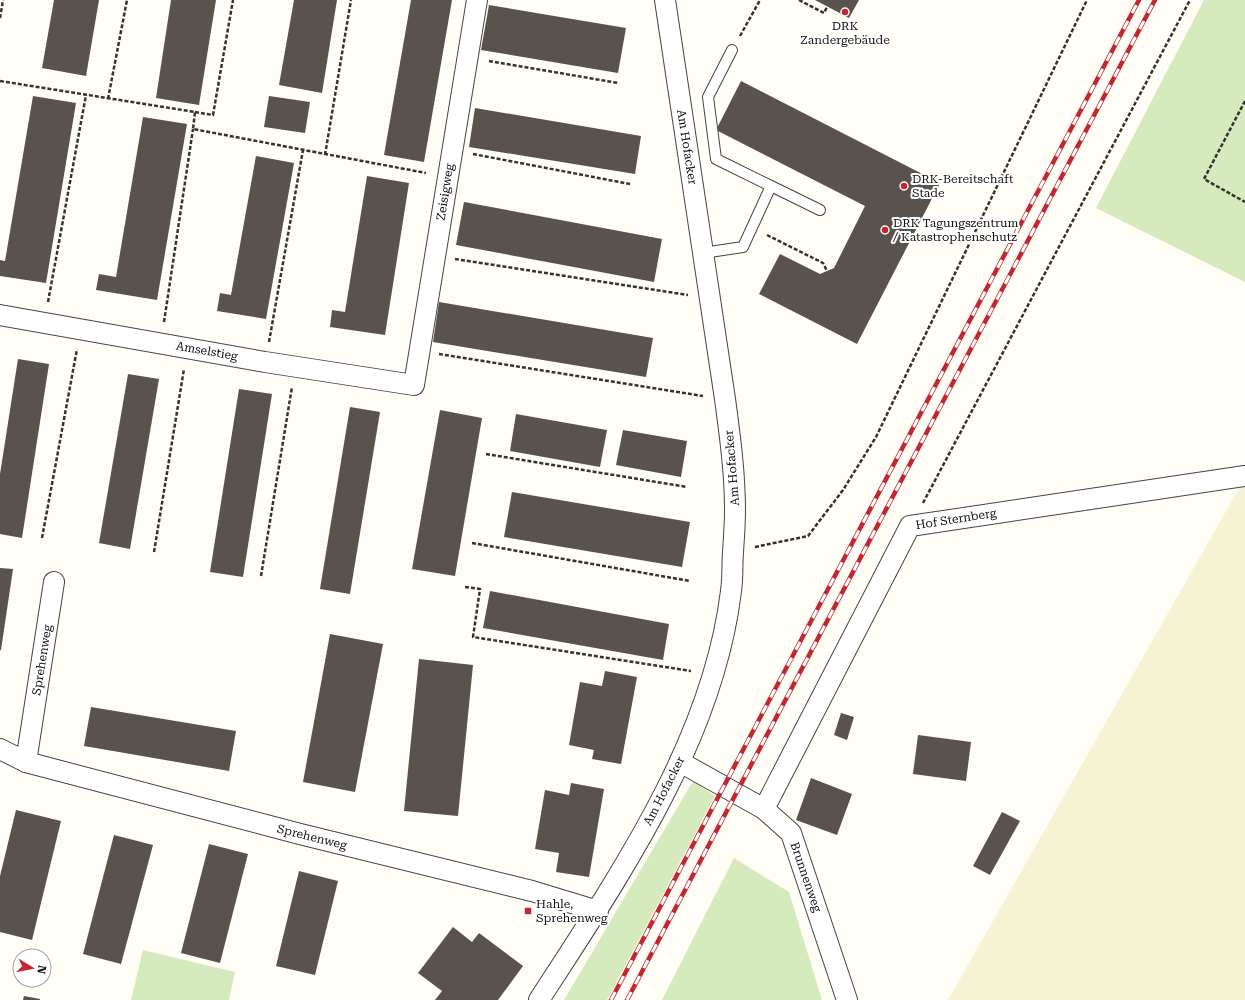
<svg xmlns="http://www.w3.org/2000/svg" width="1245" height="1000" font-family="'Roboto Serif',serif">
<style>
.farmland{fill:#f6f3d4}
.green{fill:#d5ebbd}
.building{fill:#5a524d}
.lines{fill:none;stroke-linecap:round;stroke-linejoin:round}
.service-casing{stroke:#444;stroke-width:12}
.minor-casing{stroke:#444;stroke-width:22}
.path{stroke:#333;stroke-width:2.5;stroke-dasharray:4 2;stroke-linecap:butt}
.service{stroke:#fff;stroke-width:10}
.minor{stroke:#fff;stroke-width:20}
.rail-casing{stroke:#c4262e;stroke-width:4.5}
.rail{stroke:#fff;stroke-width:3;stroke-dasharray:9;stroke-linecap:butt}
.poi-dot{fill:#c4262e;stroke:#fff;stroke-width:1.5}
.labels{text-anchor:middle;stroke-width:4;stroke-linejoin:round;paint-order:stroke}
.poi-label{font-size:12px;fill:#111;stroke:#fff;text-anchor:start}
.street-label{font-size:12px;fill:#111;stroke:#fff}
</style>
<rect width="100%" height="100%" fill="#fffdf5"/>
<path class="farmland" d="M1242 483H1245V1000H948Z"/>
<g class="green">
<path d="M1204 0H1245V282L1096 208Z"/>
<path d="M693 781 715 796 607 1000H564Z"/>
<path d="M734 858 789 892 822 1000H662Z"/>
<path d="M143 950 235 972 229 1000H131Z"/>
</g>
<g class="building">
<path d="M54 0H99L86 76 42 68Z"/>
<path d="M171 0H216L199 105 156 98Z"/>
<path d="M294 0H337L322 93 279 85Z"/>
<path d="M411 0H452L424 162 384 155Z"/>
<path d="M815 0H859L849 18Z"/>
<path d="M489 5 626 28 618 73 481 50Z"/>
<path d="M741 81 940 183 857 344 759 294 780 254 820 274 834 268 865 206 716 130Z"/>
<path d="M33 96 76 103 46 283 0 276V260L5 261Z"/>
<path d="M269 96 310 102 305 133 264 127Z"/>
<path d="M475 108 641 136 635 174 469 147Z"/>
<path d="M143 117 187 124 157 300 96 290 99 274 116 277Z"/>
<path d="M256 156 294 163 266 319 217 311 220 293 231 295Z"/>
<path d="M367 176 409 183 385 335 330 327 332 310 345 312Z"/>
<path d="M464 202 662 239 654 282 456 245Z"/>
<path d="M439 302 653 338 646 377 433 342Z"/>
<path d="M18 359 49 364 22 538 0 534V474Z"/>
<path d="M128 374 159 379 130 549 99 543Z"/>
<path d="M239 389 272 394 243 577 210 572Z"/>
<path d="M350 407 380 412 350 594 320 589Z"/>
<path d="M440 410 482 418 455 576 412 569Z"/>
<path d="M516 414 607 430 600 467 510 451Z"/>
<path d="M623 430 687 441 681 477 616 465Z"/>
<path d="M512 492 690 522 682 567 504 537Z"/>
<path d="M0 568 13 569 1 650H0Z"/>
<path d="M490 591 669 624 663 660 483 628Z"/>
<path d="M330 634 383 644 355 792 303 782Z"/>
<path d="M419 659 473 665 458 816 404 811Z"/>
<path d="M605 671 637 677 621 764 592 759 594 750 569 745 580 682 602 686Z"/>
<path d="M91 707 236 731 229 771 84 746Z"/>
<path d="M841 713 854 717 847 740 834 735Z"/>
<path d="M918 735 971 742 966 781 913 774Z"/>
<path d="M811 778 852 794 837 835 796 820Z"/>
<path d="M571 783 604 789 589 877 556 872 559 853 535 849 545 790 569 795Z"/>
<path d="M16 810 61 821 32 940 0 932V876Z"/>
<path d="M1002 812 1020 821 990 875 973 866Z"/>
<path d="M114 835 153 845 121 964 83 954Z"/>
<path d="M209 844 248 854 220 963 181 953Z"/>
<path d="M299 871 338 881 315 975 276 966Z"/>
<path d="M453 927 472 942 479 933 523 966 498 1000H435L442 991 418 973Z"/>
<path d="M24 996 40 999V1000H23Z"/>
</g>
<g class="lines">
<defs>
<g id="service">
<path d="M771 186 820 210"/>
<path d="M703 253 743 247 771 186 716 159 708 97 732 50"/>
</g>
<g id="minor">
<path d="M0 315 265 362 414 385 477 0"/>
<path d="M0 749 26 762 300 834 532 891 598 911"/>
<path d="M26 762 54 582"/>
<path d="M680 762 764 809 791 833 847 1000"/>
<path d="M764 809 910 526 1245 476"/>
<path d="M539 1000C619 876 713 741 731 591 733 578 732 565 733 552 734 538 735 524 735 510 735 473 730 436 725 399L665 0"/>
</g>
</defs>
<use href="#service" class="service-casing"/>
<use href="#minor" class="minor-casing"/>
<g class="path">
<path d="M799 0 824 13 827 7"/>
<path d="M0 18 3 0"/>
<path d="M740 36 760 0"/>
<path d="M489 61 618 83"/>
<path d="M0 81 195 112 193 129 426 173"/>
<path d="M108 99 127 0"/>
<path d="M1245 101 1204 179 1245 202"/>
<path d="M195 112 213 115 233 0"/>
<path d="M473 154 630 184"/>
<path d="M325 155 351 0"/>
<path d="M767 235 823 263 827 271"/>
<path d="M455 259 688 295"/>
<path d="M48 302 86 95"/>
<path d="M164 322 193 129"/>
<path d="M269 342 303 150"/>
<path d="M439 354 703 396"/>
<path d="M486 454 687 487"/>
<path d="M923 503 1190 0"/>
<path d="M42 538 77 349"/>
<path d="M472 543 690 581"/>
<path d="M755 547 808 536 843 490 876 437 1087 0"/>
<path d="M154 552 184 369"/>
<path d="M261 576 292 387"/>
<path d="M465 587 480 589 473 637 691 671"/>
</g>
<use href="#service" class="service"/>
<use href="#minor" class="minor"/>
<defs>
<g id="rail">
<path d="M611 1000 1139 0"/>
<path d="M627 1000 1155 0"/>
</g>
</defs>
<use href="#rail" class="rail-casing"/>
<use href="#rail" class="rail"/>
</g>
<g class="poi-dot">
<circle cx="845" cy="12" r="4"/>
<circle cx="904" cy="186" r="4"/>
<circle cx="885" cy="230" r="4"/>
<rect x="524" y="907" width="8" height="8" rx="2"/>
</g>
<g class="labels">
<g class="poi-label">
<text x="845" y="30" text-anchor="middle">DRK<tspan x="845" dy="14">Zandergebäude</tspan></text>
<text x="912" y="183">DRK-Bereitschaft<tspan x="912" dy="14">Stade</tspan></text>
<text x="893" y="227">DRK Tagungszentrum<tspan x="893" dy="14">/ Katastrophenschutz</tspan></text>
<text x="536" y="908">Hahle,<tspan x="536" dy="14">Sprehenweg</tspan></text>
</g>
<g class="street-label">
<text transform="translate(687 147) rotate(81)" y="4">Am Hofacker</text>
<text transform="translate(445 192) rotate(-81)" y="4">Zeisigweg</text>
<text transform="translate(207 351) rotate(10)" y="4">Amselstieg</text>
<text transform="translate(732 468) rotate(-95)" y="4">Am Hofacker</text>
<text transform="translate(956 519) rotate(-9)" y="4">Hof Sternberg</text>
<text transform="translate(42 660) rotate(-81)" y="4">Sprehenweg</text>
<text transform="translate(664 791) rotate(-63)" y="4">Am Hofacker</text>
<text transform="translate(312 837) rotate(14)" y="4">Sprehenweg</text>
<text transform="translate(806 877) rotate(71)" y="4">Brunnenweg</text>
</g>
</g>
<g transform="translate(32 968) rotate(100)"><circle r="19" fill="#ffffff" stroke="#a0a0a0"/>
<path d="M0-3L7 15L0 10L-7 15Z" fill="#c4262e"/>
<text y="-6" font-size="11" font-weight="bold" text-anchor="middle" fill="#111111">N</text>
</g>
</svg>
